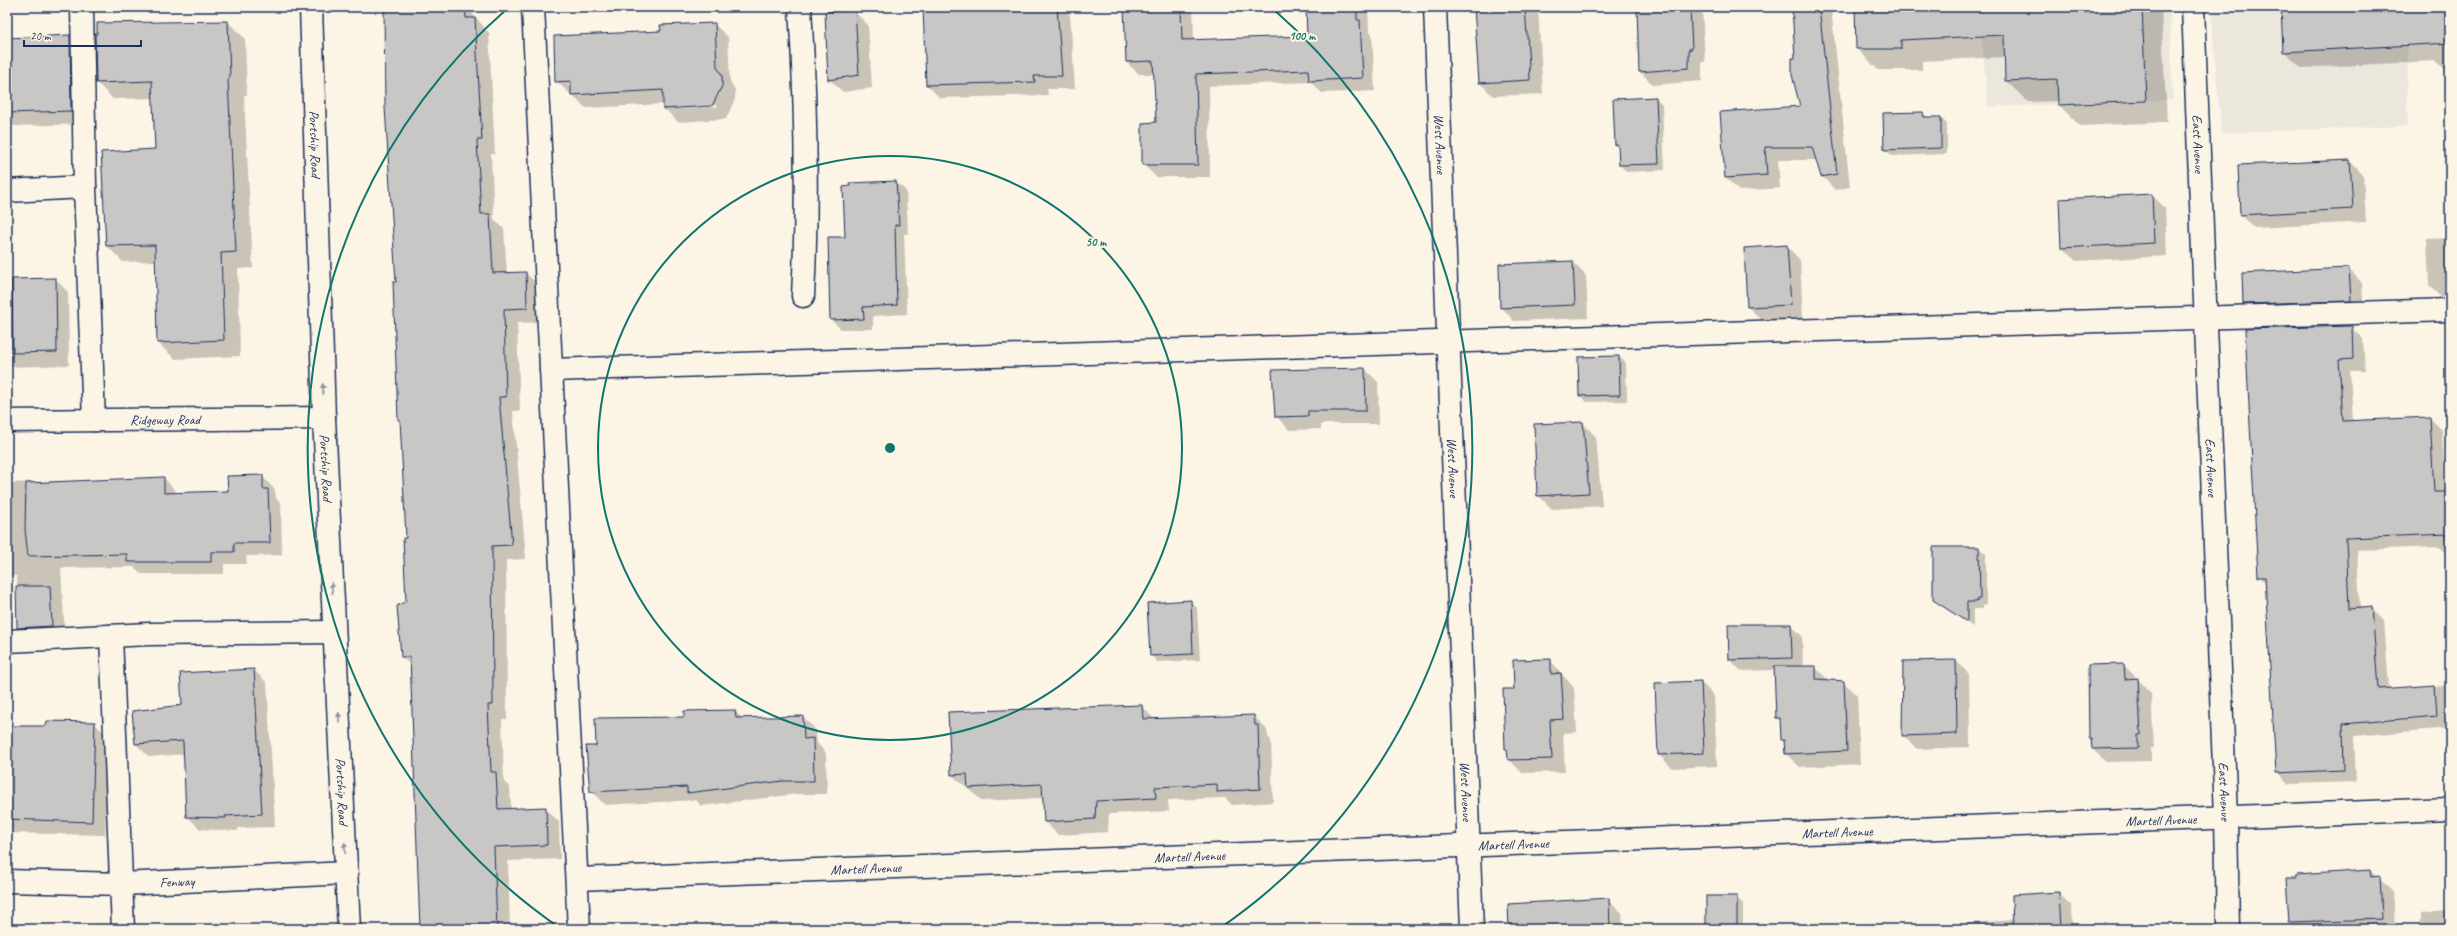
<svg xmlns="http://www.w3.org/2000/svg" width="2457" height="936" font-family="Caveat,sans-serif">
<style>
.built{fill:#ece7dc}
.shadow{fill:#0003;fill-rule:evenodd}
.building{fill:#c8c7c6;stroke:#1b2f5e}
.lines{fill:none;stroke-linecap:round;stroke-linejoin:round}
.service-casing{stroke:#1b2f5e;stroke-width:25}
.minor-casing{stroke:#1b2f5e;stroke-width:25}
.service{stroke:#fcf5e5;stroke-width:22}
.minor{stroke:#fcf5e5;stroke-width:22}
.oneway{fill:#8c92a2}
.ring{fill:none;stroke:#0f766e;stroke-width:2}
.labels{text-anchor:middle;stroke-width:4;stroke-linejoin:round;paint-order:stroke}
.street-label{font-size:14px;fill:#1b2f5e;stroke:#fcf5e5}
.centre{fill:#0f766e;stroke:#fcf5e5;stroke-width:2}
.ring-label{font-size:12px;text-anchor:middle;font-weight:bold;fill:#0f766e;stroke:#fcf5e5;stroke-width:4;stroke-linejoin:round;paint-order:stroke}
</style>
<rect width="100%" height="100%" fill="#fcf5e5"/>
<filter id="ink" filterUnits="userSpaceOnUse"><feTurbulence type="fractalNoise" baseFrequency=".025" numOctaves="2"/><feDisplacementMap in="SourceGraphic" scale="8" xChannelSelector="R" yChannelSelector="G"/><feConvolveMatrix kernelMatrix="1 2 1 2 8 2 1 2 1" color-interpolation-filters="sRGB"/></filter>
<g filter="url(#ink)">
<g class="built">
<path d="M1979 7H2170L2173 100 1988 107Z"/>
<path d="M2211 7H2408L2407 126 2221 133Z"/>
</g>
<g class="shadow">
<path d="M409 7H467L489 33 495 154H491L494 219 504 229 507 274 526 273 540 287 541 322 517 323 520 411H513L526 559 506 560 507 719H502L504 782 510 787 511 809 545 808 559 822 560 859 508 861 510 929H421L412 667 402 657 398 607 407 602V539L401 422 399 420 397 283Z"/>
<path d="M948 7H1062L1070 15 1075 89H1047L1048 95 940 98 927 85Z"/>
<path d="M1125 7H1193L1194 41 1308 37 1307 7H1368L1369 31 1372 34 1375 91 1322 93 1311 82 1209 86 1210 177H1156L1143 164 1157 123 1155 74H1139L1126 62Z"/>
<path d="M1475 7H1538L1543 94 1493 96 1480 83Z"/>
<path d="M1638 7H1702L1705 62H1702V81L1653 85 1640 71Z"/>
<path d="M1793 7H1831L1850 187 1835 190 1822 176 1817 160H1778L1780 188 1739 191 1726 178 1802 107Z"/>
<path d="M1856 7H2161L2167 122 2080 126 2059 105V101L2028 102 2006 81 2005 57 1922 61V70H1878L1857 49Z"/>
<path d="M2282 7H2450V73L2435 61 2301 68 2284 51Z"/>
<path d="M854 11 868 25 872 88 843 92 829 79Z"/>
<path d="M228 22 245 39 247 95H244L253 268 238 269 240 356 175 359 158 343 156 261 123 262 107 246 156 150 154 98 113 99 97 83Z"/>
<path d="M714 24 728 37 730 81 735 90V99L726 119 678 122 664 108V104L586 108 556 81 662 32ZM717 105V107L676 109V107Z"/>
<path d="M70 36 83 50 84 124 14 126 7 120V39Z"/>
<path d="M1656 98 1662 104 1665 170 1627 172 1620 165 1619 148 1616 144Z"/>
<path d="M1923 113 1928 118H1941L1947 124V154L1892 156 1885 149Z"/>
<path d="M2350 161 2363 175 2366 222 2254 228 2241 214Z"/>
<path d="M896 182 906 191 908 234H904L907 314 873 316V329H841L831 320 846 238 850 184Z"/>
<path d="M2152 195 2165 208 2167 256 2076 261 2062 248Z"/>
<path d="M2450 238V298H2443L2429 285 2427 239Z"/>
<path d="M1787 246 1800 260 1803 318 1762 320 1748 307Z"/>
<path d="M1573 262 1586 276 1588 318 1514 321 1501 307Z"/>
<path d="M2349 269 2362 283 2364 314 2258 317 2244 304Z"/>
<path d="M7 279H55L68 292 69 365 7 367Z"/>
<path d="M2351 327 2363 339 2365 371H2350L2353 421 2430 418 2442 430 2445 493H2450V557L2439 547 2357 550 2360 609 2372 608 2384 620 2389 689 2450 685V728L2354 736 2356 782 2289 784 2277 772 2267 584 2259 576Z"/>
<path d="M1619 357 1626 363 1627 401 1587 402 1580 395Z"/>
<path d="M1365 369 1378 382 1379 424H1321V429L1289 430 1276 416Z"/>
<path d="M1583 423 1596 437 1602 506 1552 509 1538 495Z"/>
<path d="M262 476 275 490 276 498 281 503 282 555 246 556 247 564H224V574H141L134 567 61 568 65 639 31 641 18 628 17 576H7V483L164 478 177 493 229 492Z"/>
<path d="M1979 548 1986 554V605H1983V609H1973V627L1934 600Z"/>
<path d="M1191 602 1197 608 1200 660 1157 662 1151 655Z"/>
<path d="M1791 625 1802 636 1803 667H1815L1829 681 1843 682 1857 695 1860 764 1800 767 1786 754V743L1782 740V722L1777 718 1775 670 1741 671 1730 660Z"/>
<path d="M1550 660 1574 688 1577 732 1563 733 1565 772 1522 773 1509 759 1506 749 1504 690H1515Z"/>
<path d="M1956 661 1969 674 1970 747 1917 749 1903 735 1904 662Z"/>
<path d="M2124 665 2151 693 2154 748H2151V761L2106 762 2093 749 2090 737Z"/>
<path d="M254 670 267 683 275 827 238 828V831L200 829 187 816 185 754 149 757 136 744 183 706Z"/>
<path d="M1701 682 1714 696 1717 766 1672 768 1659 755Z"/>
<path d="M1142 706 1155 720 1254 716 1267 730 1268 737 1271 740 1273 802 1232 805 1225 798 1168 800 1169 811 1109 814 1108 832 1058 835 1045 822 1044 798 982 801 952 775Z"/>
<path d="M735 711 743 719 803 717 816 730 817 743 826 753 827 794H797L701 806 696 800 605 805 591 791 597 746 685 718Z"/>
<path d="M94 723 108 737 105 835 7 833V727H47Z"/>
<path d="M2370 871 2393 891 2395 929H2297L2290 922Z"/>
<path d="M2058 893 2071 905 2072 929H1924L1923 926 2014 920Z"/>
<path d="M1736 897 1743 904V929H1707Z"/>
<path d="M1608 899 1622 913 1623 929H1535Z"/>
<path d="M2450 910V929H2421V912Z"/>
</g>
<g class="building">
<path d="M384 7H465L466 18H475L482 140H477L481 214H490L493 273 526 272 527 308 504 309 506 397H499L512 545 492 546 493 705H488L491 772H496L498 809 546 807 547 845 494 847 497 929H420L410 657H401L397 606 406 601 403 538H406L400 420H398L393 282H396L385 107Z"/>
<path d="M923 7H1057L1062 76H1034L1035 82 926 85Z"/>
<path d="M1124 7H1181L1182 40 1307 36 1306 7H1357V20H1360L1363 78 1309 81 1308 70 1196 74 1198 165H1142V123L1156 122 1153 61 1126 62Z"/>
<path d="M1474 7H1525L1530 80 1479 83Z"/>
<path d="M1637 7H1690L1692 49H1689V68L1639 72Z"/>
<path d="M1792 7H1819L1837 174 1821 177 1812 147H1765L1767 175 1725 178 1720 112 1800 106 1792 75V58H1795Z"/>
<path d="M1855 7H2142L2146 101 2058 105 2057 79 2005 81 2004 35 1901 40V49H1856Z"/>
<path d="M2281 7H2450V43L2283 52Z"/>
<path d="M855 10 859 75 828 80 825 12Z"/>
<path d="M228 21 230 78 228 79 236 252 221 253 224 340 157 343 155 245 106 246 101 152 155 149 152 81 96 83 95 34H97V23Z"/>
<path d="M715 23 717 67 722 75V86L712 106 663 109V90L571 95V81L555 82 554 36 661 31 660 25Z"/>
<path d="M70 35 71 111 7 113V38Z"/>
<path d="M1656 97 1659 164 1619 165 1618 145H1615L1613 99Z"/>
<path d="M1923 112 1924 117H1941V148L1884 150 1883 113Z"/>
<path d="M2350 160 2353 209 2240 215 2238 165Z"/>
<path d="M896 181 899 225H895L897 305 863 307 864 319 830 320 828 237H845L843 187 850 186 849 183Z"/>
<path d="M2152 194 2154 243 2061 248 2059 199Z"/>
<path d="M1787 245 1791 305 1747 307 1744 248Z"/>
<path d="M1573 261 1575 305 1500 308 1499 264Z"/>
<path d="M2349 268 2351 301 2243 304 2242 273Z"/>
<path d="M56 278 57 352 13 353 12 279Z"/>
<path d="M2352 326 2353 359 2339 360 2343 421 2430 417 2434 492H2450V534L2346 538 2349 609 2372 607 2378 689 2435 685 2437 716 2343 724 2344 770 2276 773 2265 577H2258L2245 329Z"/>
<path d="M1619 356 1620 395 1579 396 1578 357Z"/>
<path d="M1365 368 1366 411H1308V416L1275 417 1272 370Z"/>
<path d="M1583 422 1589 493 1537 496 1534 424Z"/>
<path d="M263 475V489H268L270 543H234V552H211V562H127V554L28 556 25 529 26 483 164 477V493L228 491 227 476Z"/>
<path d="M1933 547H1979L1980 599H1977V602H1967V622L1933 600Z"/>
<path d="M16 586H50L52 626 17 628Z"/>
<path d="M1191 600 1193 654 1150 656 1147 603Z"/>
<path d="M1728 624H1791L1792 658 1729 660Z"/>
<path d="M1551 659V674L1561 673 1564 719 1550 720 1552 759 1508 760 1507 749H1505L1503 689H1514L1513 660Z"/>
<path d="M1956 660 1957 734 1902 736 1903 661Z"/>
<path d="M2124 664 2125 679 2138 678 2141 735H2138V748L2092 749 2091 738H2089L2088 665Z"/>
<path d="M1774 666H1816V679L1844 681 1847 751 1785 754 1784 740H1781L1780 718H1776Z"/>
<path d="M254 669 262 814 225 816 226 818 186 817 183 741 135 744 132 711 182 705 180 673Z"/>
<path d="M1701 681 1704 753 1658 755 1655 683Z"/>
<path d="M1142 705 1143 719 1254 715 1255 725H1258L1260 789 1217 792V784L1155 787 1156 798 1096 801 1095 819 1044 822 1042 784 968 788 967 774 951 775 948 712Z"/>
<path d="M735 710 736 718 803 716 804 739 813 738 814 781H783L687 793V787L590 792 586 746H596L595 718 684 717V711Z"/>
<path d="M47 721 95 722 92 822 7 819V726H46Z"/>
<path d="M2370 870 2371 877 2380 876 2382 919 2289 922 2286 878H2297V875Z"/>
<path d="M2059 892 2061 929H2013L2012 895Z"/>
<rect x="1706" y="896" width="31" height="33"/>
<path d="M1609 898 1610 929H1509L1508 904Z"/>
</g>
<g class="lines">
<defs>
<g id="service">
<path d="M82 7 85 187 94 420"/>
<path d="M533 7 579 929"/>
<path d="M800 7C806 104 808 200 803 296"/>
<path d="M7 191 85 187"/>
<path d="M551 370 2450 310"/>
<path d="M111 636 123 929"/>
<path d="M7 641 149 634 334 632"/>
</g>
<g id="minor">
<path id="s1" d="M311 7 324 418 349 929"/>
<path id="s2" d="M1435 7 1472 929"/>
<path id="s3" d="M2193 7 2226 816 2228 929"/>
<path id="s4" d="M7 421 324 418"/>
<path id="s5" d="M577 879 2450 809"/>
<path id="s6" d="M7 881 122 884 347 873"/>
</g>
</defs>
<use href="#service" class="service-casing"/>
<use href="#minor" class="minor-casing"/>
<use href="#service" class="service"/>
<use href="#minor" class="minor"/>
</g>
<defs><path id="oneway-solid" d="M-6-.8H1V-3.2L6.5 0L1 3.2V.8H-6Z"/></defs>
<g class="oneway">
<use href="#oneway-solid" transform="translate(323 389) rotate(-92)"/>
<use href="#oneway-solid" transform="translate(332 588) rotate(-93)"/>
<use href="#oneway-solid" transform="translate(339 718) rotate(-93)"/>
<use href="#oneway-solid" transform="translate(345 848) rotate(-93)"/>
</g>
</g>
<g class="ring">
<circle cx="890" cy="448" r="292"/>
<path d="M560 928A583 583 0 0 1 508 8M1272 8A583 583 0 0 1 1220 928"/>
</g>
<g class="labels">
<g class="street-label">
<text dy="5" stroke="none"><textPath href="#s1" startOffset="137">Portship Road</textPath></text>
<text dy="5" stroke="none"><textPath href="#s2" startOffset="137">West Avenue</textPath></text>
<text dy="5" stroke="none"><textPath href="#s3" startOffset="137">East Avenue</textPath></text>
<text dy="5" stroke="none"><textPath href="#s4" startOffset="158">Ridgeway Road</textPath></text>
<text dy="5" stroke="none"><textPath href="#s1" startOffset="461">Portship Road</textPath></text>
<text dy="5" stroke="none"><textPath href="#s2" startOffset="461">West Avenue</textPath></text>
<text dy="5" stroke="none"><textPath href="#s3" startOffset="461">East Avenue</textPath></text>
<text dy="5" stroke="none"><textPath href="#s1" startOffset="785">Portship Road</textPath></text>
<text dy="5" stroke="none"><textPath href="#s2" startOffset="785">West Avenue</textPath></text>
<text dy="5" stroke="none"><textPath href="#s3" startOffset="785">East Avenue</textPath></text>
<text dy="5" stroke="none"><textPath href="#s5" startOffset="1585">Martell Avenue</textPath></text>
<text dy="5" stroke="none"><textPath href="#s5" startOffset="1261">Martell Avenue</textPath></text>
<text dy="5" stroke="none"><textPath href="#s5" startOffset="937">Martell Avenue</textPath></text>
<text dy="5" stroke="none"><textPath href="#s5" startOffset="613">Martell Avenue</textPath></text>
<text dy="5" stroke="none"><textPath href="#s5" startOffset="289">Martell Avenue</textPath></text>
<text dy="5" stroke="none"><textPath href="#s6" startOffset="170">Fenway</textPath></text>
</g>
</g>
<circle cx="890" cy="448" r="6" class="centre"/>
<g class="ring-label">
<text x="1302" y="40">100 m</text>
<text x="1096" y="246">50 m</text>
</g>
<rect width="2457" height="936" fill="none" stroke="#fcf5e5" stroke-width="24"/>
<rect x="12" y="12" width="2433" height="912" fill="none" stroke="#1b2f5e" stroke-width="1.5" filter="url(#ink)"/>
<path d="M24 40v6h117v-6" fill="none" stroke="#1b2f5e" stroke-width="2"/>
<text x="30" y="40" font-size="12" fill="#1b2f5e" stroke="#fcf5e5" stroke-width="3" paint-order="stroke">20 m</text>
</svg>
